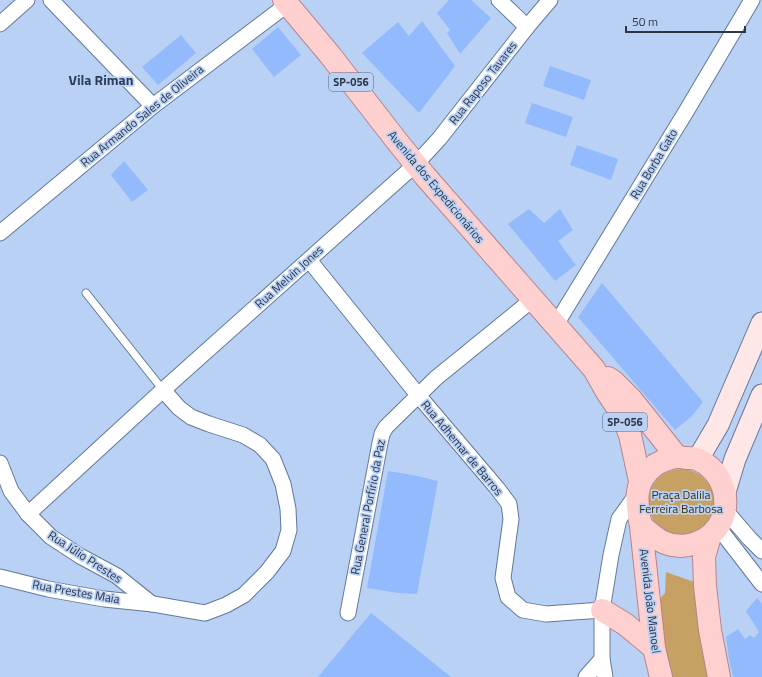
<svg xmlns="http://www.w3.org/2000/svg" width="762" height="677" font-family="'Titillium Web',sans-serif">
<style>
.green{fill:#c6a163}
.building{fill:#92bafc}
.lines{fill:none;stroke-linecap:round;stroke-linejoin:round}
.service-casing{stroke:#637899;stroke-width:9}
.minor-casing{stroke:#637899;stroke-width:17}
.secondary-casing{stroke:#637899;stroke-width:23}
.primary-casing{stroke:#b6858b;stroke-width:24}
.service{stroke:#fff;stroke-width:7}
.minor{stroke:#fff;stroke-width:15}
.secondary{stroke:#ffe7e7;stroke-width:21}
.primary{stroke:#ffd0d0;stroke-width:22}
.labels{text-anchor:middle;stroke-width:3.5;stroke-linejoin:round;paint-order:stroke}
.shield{fill:#bad1f6;stroke:#57647a;stroke-width:1}
.shield-label{font-size:11px;font-weight:bold;fill:#2d3645}
.street-label{font-size:12px;fill:#2d3645;stroke:#bad1f6}
.park-label{font-size:12px;fill:#422d02;stroke:#bad1f6}
.quarter-label{font-size:14px;font-weight:bold;fill:#2a3c5a;stroke:#bad1f6}
</style>
<rect width="100%" height="100%" fill="#bad1f6"/>
<g class="green">
<circle cx="681" cy="502" r="33"/>
<path d="M666 572 697 583 710 677H669L657 602 665 593Z"/>
</g>
<g class="building">
<path d="M449 0H471L491 18 460 54 447 33 450 30 437 13Z"/>
<path d="M422 21 455 66 419 113 362 53 398 22 409 36Z"/>
<path d="M278 27 301 55 274 77 252 49Z"/>
<path d="M181 35 196 53 158 85 142 67Z"/>
<path d="M550 66 591 80 584 100 543 86Z"/>
<path d="M532 103 573 117 566 137 525 123Z"/>
<path d="M577 145 618 159 611 180 570 165Z"/>
<path d="M124 161 148 190 132 202 111 175Z"/>
<path d="M529 209 544 223 560 209 573 230 558 241 576 265 555 281 508 224Z"/>
<path d="M602 283 703 402 692 416 675 430 578 317Z"/>
<path d="M388 471 413 475 438 481 417 594 398 593 367 588Z"/>
<path d="M757 598 762 604V677H733L729 659 726 637 738 629 745 639 750 635 754 638 759 632 746 611Z"/>
<path d="M371 613 451 677H318Z"/>
</g>
<g class="lines">
<defs>
<path id="service" d="M86 293 163 390"/>
<g id="minor">
<path d="M51 0 153 106"/>
<path d="M499 0 527 27"/>
<path d="M0 24 27 0"/>
<path d="M0 233 153 106 288 4"/>
<path d="M309 260 418 395 497 488 509 504 511 519 503 578 508 597 523 610 546 614 602 610"/>
<path d="M555 326 687 110 752 0"/>
<path d="M0 463 11 491 28 514 51 537 80 556 117 576 152 604"/>
<path d="M725 510 749 538 762 551"/>
<path d="M28 514 163 390 416 164 439 139 527 27 550 0"/>
<path d="M718 527 762 584"/>
<path d="M0 577 48 589 104 599 153 604 205 613 226 605 244 595 267 572 283 551 289 530 288 509 283 484 273 459 260 445 243 435 209 424 191 417 179 408 163 390"/>
<path d="M348 613 380 443 382 434 386 427 436 378 532 300"/>
<path d="M586 677 602 659"/>
<path d="M605 677 602 659V610L611 555 619 519 637 494"/>
</g>
<g id="secondary">
<path d="M698 459 718 425 762 323"/>
<path d="M725 492 735 459 762 395"/>
</g>
<g id="primary">
<path d="M284 0 330 55 396 140 425 176 594 369 607 392 617 407 625 422 630 435 640 481"/>
<path d="M608 378 614 382 631 399 677 457"/>
<path d="M641 526C648 531 655 538 663 542 672 546 683 547 693 544 734 533 736 478 699 460 695 458 691 458 687 458 684 458 681 457 678 457 670 457 662 461 655 465 633 481 636 502 641 526L654 648 661 677"/>
<path d="M710 536 704 557 705 586 710 630 719 677"/>
<path d="M602 610 625 624 654 648"/>
</g>
</defs>
<use href="#service" class="service-casing"/>
<use href="#minor" class="minor-casing"/>
<use href="#secondary" class="secondary-casing"/>
<use href="#primary" class="primary-casing"/>
<use href="#service" class="service"/>
<use href="#minor" class="minor"/>
<use href="#secondary" class="secondary"/>
<use href="#primary" class="primary"/>
</g>
<g class="labels">
<g class="shield">
<rect x="329" y="73" width="44" height="18" rx="3"/>
<rect x="603" y="413" width="44" height="18" rx="3"/>
</g>
<g class="shield-label">
<text x="351" y="86">SP-056</text>
<text x="625" y="426">SP-056</text>
</g>
<g class="street-label">
<text transform="translate(483 83) rotate(-52)" y="4">Rua Raposo Tavares</text>
<text transform="translate(142 116) rotate(-39)" y="4">Rua Armando Sales de Oliveira</text>
<text transform="translate(654 164) rotate(-59)" y="4">Rua Borba Gato</text>
<text transform="translate(436 187) rotate(50)" y="4">Avenida dos Expedicionários</text>
<text transform="translate(289 277) rotate(-42)" y="4">Rua Melvin Jones</text>
<text transform="translate(462 448) rotate(50)" y="4">Rua Adhemar de Barros</text>
<text transform="translate(368 507) rotate(-79)" y="4">Rua General Porfírio da Paz</text>
<text transform="translate(85 557) rotate(33)" y="4">Rua Júlio Prestes</text>
<text transform="translate(76 592) rotate(10)" y="4">Rua Prestes Maia</text>
<text transform="translate(650 601) rotate(83)" y="4">Avenida João Manoel</text>
</g>
<g class="park-label">
<text x="681" y="499">Praça Dalila<tspan x="681" dy="14">Ferreira Barbosa</tspan></text>
</g>
<g class="quarter-label">
<text x="101" y="85">Vila Riman</text>
</g>
</g>
<path d="M626 26v6h119v-6" fill="none" stroke="#2d3645" stroke-width="2"/>
<text x="632" y="26" font-size="12" fill="#2d3645" stroke="#bad1f6" stroke-width="3" paint-order="stroke">50 m</text>
</svg>
